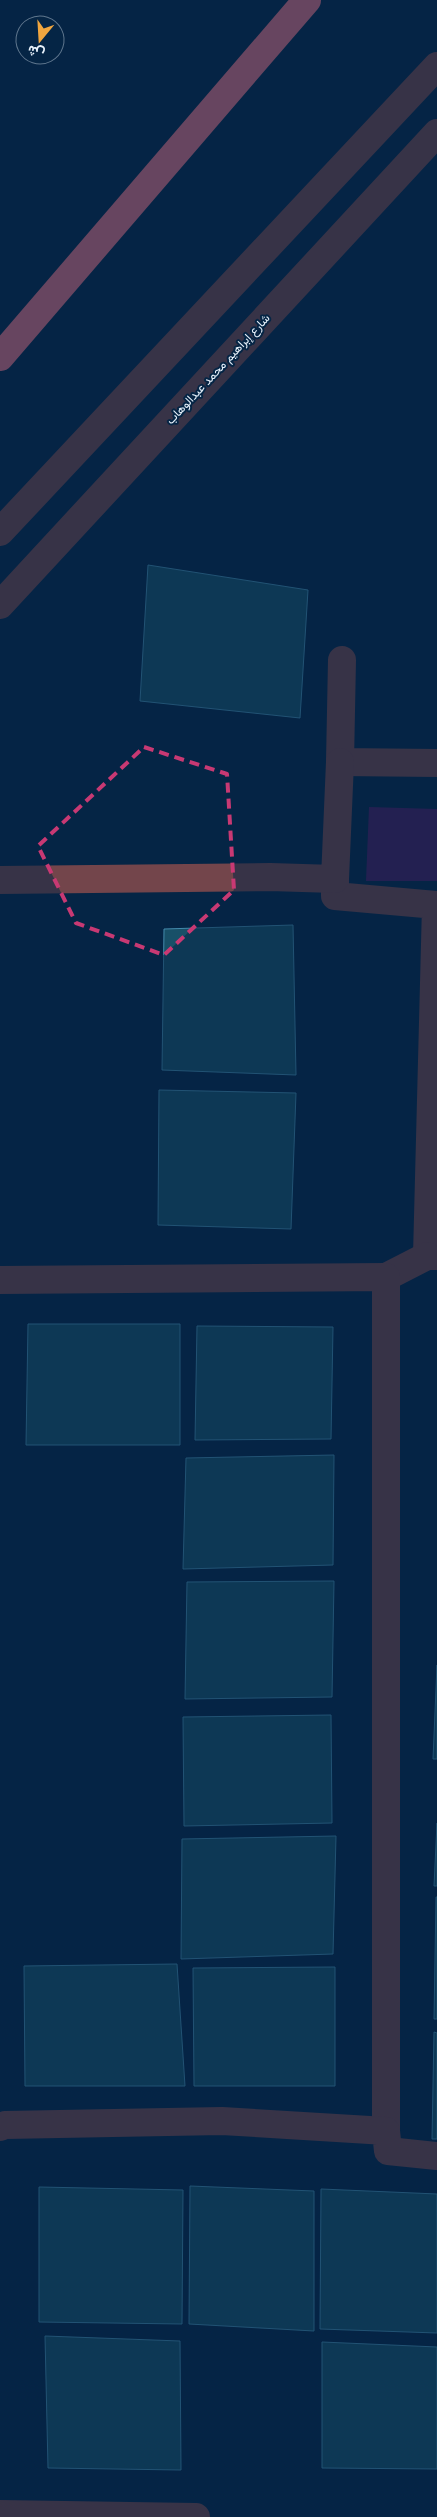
<svg xmlns="http://www.w3.org/2000/svg" width="437" height="2517" font-family="Helvetica,Vazirmatn,sans-serif">
<style>
.green{fill:#481b60}
.building{fill:#185068;stroke:#448aac}
.lines{fill:none;stroke-linecap:round;stroke-linejoin:round}
.minor{stroke:#73454b;stroke-width:28}
.highway{stroke:#de6e80;stroke-width:28}
.marked{fill:none;stroke:#c83973;stroke-width:4;stroke-dasharray:10 6;stroke-linejoin:round}
.labels{text-anchor:middle;stroke-width:4;stroke-linejoin:round;paint-order:stroke}
.street-label{font-size:12px;fill:#e8f2fc;stroke:#052545}
</style>
<rect width="100%" height="100%" fill="#052545"/>
<path class="green" d="M369 807 437 809V881H366Z"/>
<g class="building">
<path d="M148 565 308 590 300 718 140 701Z"/>
<path d="M293 925 296 1075 162 1070 164 929Z"/>
<path d="M159 1090 296 1093 291 1229 158 1225Z"/>
<path d="M28 1324H180V1445H26Z"/>
<path d="M197 1326 333 1327 331 1439 195 1440Z"/>
<path d="M334 1455 333 1565 183 1569 186 1458Z"/>
<path d="M334 1581 332 1697 185 1699 187 1582Z"/>
<path d="M437 1665V1759H433Z"/>
<path d="M331 1715 332 1823 184 1826 183 1717Z"/>
<path d="M437 1823V1886H434Z"/>
<path d="M336 1836 333 1954 181 1959 182 1839Z"/>
<path d="M436 1897H437V2019H434Z"/>
<path d="M177 1964 185 2086H25L24 1966Z"/>
<path d="M335 1967V2086H194L193 1968Z"/>
<path d="M434 2032 437 2033V2139H432Z"/>
<path d="M190 2186 314 2191V2331L189 2324Z"/>
<path d="M39 2187 183 2190 182 2324 39 2322Z"/>
<path d="M321 2189 437 2194V2333L320 2329Z"/>
<path d="M45 2336 180 2341 181 2470 48 2468Z"/>
<path d="M322 2342 437 2347V2469L322 2468Z"/>
</g>
<g class="lines">
<g class="minor">
<path d="M0 532 437 66"/>
<path d="M0 605 437 133"/>
<path d="M342 660 340 762 437 763"/>
<path d="M335 879V896L436 905 427 1256H437"/>
<path d="M0 880 270 877 335 879 340 762"/>
<path d="M386 1277 427 1256"/>
<path d="M0 1280 386 1277V2131"/>
<path d="M0 2127 5 2125 222 2121 386 2131 388 2151 437 2156"/>
<path d="M0 2514 196 2517"/>
</g>
<path class="highway" d="M0 357 307 0"/>
</g>
<path d="M0 0H437V2517H0ZM144 747 227 774 234 890 164 955 76 923 38 846Z" fill="#052545" fill-opacity=".55" fill-rule="evenodd"/>
<path class="marked" d="M144 747 227 774 234 890 164 955 76 923 38 846Z"/>
<g class="labels">
<g class="street-label">
<text transform="translate(218 369) rotate(-47)" y="4">شارع إبراهيم محمد عبدالوهاب</text>
</g>
</g>
<g transform="translate(40 40) rotate(198)"><circle r="24" fill="#052545" stroke="#60778e"/>
<path d="M0-4L9 19L0 12L-9 19Z" fill="#f0a63f"/>
<text y="-8" font-size="14" font-weight="bold" text-anchor="middle" fill="#e8f2fc">ش</text>
</g>
</svg>
